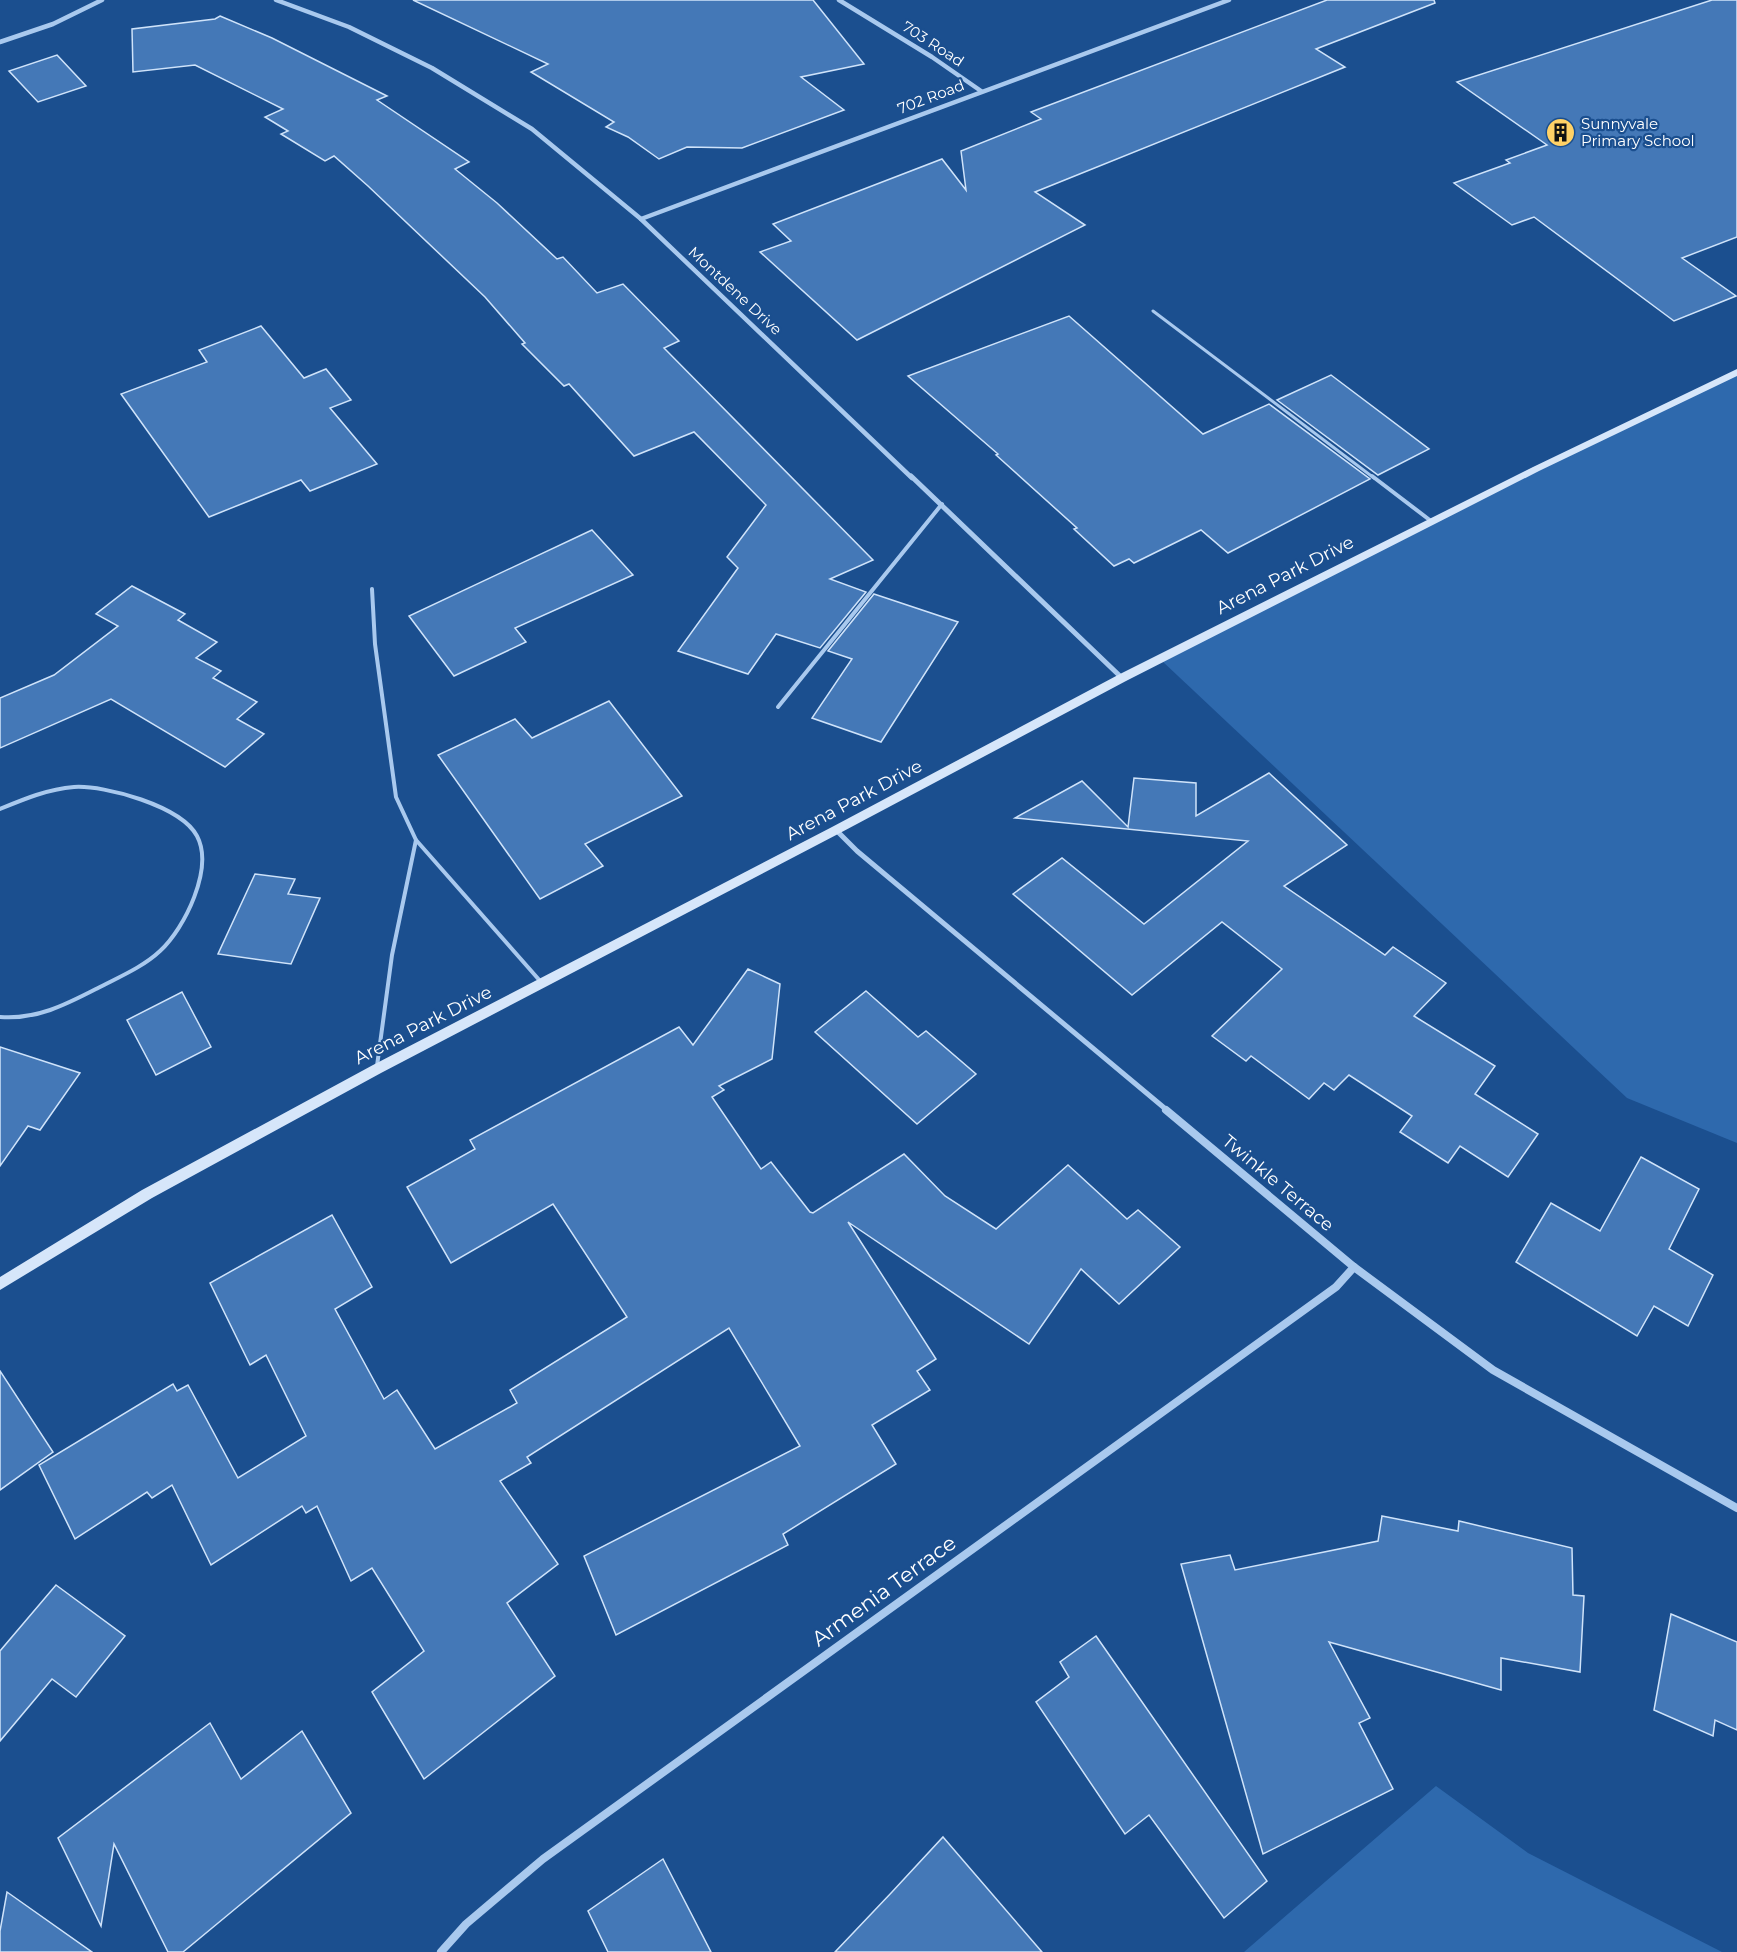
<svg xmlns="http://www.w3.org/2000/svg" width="1737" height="1952" font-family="Montserrat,sans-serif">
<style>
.green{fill:#2e69ad}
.building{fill:#4478b7;stroke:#cfe3fa;stroke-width:1.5}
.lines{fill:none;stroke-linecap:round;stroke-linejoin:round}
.lane-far1{stroke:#a9c9ee;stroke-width:3}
.lane{stroke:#a9c9ee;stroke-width:4}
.street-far2{stroke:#a9c9ee;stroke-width:4.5}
.street-far1{stroke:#a9c9ee;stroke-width:5}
.street{stroke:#a9c9ee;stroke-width:8}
.secondary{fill:#d6e6fa;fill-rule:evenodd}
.labels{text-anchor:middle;stroke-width:4.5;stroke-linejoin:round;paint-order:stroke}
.far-street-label{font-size:15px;fill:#fff;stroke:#1b4f8f}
.far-poi-label{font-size:15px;fill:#fff;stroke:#1b4f8f;text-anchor:start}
.street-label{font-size:18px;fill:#fff;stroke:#1b4f8f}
.near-street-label{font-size:21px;fill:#fff;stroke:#1b4f8f}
</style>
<rect width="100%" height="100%" fill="#1b4f8f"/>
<g class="green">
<path d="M1737 373V1143L1627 1098 1161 660 1528 475Z"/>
<path d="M1436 1786 1528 1853 1722 1952H1244Z"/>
</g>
<g class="building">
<path d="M413 0H813L864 64 801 77 844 110 742 148 687 147 659 159 628 137 606 127 614 122 531 72 548 64Z"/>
<path d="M1327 0H1434L1435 3 1316 49 1345 67 1035 192 1085 225 857 340 760 252 791 241 773 224 942 159 966 190 961 151 1041 119 1031 112Z"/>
<path d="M1712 0H1737V237L1682 258 1736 296 1674 321 1534 217 1512 225 1454 183 1510 163 1506 160 1547 145 1457 82Z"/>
<path d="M220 16 272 38 387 96 377 100 469 162 455 169 497 203 557 259 563 257 597 293 623 284 679 341 664 348 873 560 830 579 866 592 820 648 776 634 748 674 678 651 738 568 727 557 766 505 694 432 634 456 569 384 564 386 522 344 525 343 485 297 368 186 334 156 325 161 281 134 288 131 265 117 283 109 195 65 133 72 132 29 215 19Z"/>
<path d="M57 55 86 86 38 102 9 71Z"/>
<path d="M1069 316 1203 434 1269 404 1370 479 1228 553 1201 530 1134 563 1129 559 1114 566 1074 529 1077 528 996 455 998 454 908 376Z"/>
<path d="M261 326 304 378 326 369 351 400 330 408 377 464 310 491 301 480 209 517 121 394 207 362 199 350Z"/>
<path d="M1331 375 1429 449 1378 475 1277 400Z"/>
<path d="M592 530 633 575 515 628 526 642 454 676 409 616Z"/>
<path d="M132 586 185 614 178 620 217 642 196 658 221 671 213 678 257 702 237 719 264 734 225 767 111 699 0 748V698L54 675 118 626 96 614Z"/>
<path d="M874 594 958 622 881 742 812 718 852 659 828 651Z"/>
<path d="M609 701 682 796 585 844 603 866 540 899 438 755 515 719 532 738Z"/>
<path d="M1269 773 1347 845 1284 886 1385 955 1393 947 1446 983 1414 1016 1495 1066 1475 1094 1538 1134 1508 1177 1460 1146 1448 1163 1400 1132 1412 1116 1349 1075 1334 1090 1324 1083 1309 1099 1251 1056 1246 1061 1212 1036 1282 969 1222 922 1132 995 1013 894 1062 858 1144 924 1248 841 1015 818 1082 781 1128 827 1134 778 1196 783V816Z"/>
<path d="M255 874 295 879 288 894 320 898 291 964 218 954Z"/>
<path d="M748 969 780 984 772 1059 719 1086 724 1090 712 1097 761 1169 771 1162 810 1212 813 1213 904 1154 945 1196 996 1229 1068 1165 1127 1219 1138 1210 1180 1247 1119 1304 1081 1269 1029 1344 848 1222 936 1359 917 1371 930 1390 872 1425 896 1464 783 1534 788 1545 616 1635 584 1556 800 1446 729 1328 527 1457 531 1463 500 1481 558 1564 507 1603 555 1676 424 1779 372 1692 424 1651 372 1568 351 1581 317 1506 306 1513 302 1506 211 1565 172 1485 152 1498 147 1492 75 1539 39 1465 173 1384 177 1391 188 1385 238 1478 306 1436 266 1355 250 1365 210 1283 332 1215 372 1287 335 1309 384 1399 397 1390 435 1449 517 1403 510 1390 627 1317 553 1204 451 1263 407 1187 475 1149 470 1140 679 1027 693 1045Z"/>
<path d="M866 991 918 1037 926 1031 976 1074 917 1124 815 1032Z"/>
<path d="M182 992 211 1047 156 1075 127 1020Z"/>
<path d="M0 1047 80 1073 40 1130 28 1126 0 1166Z"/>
<path d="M1641 1157 1699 1189 1669 1249 1713 1275 1688 1326 1654 1306 1637 1336 1516 1262 1551 1203 1600 1231Z"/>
<path d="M0 1371 53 1452 0 1490Z"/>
<path d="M1382 1516 1458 1531 1459 1521 1572 1548 1573 1595 1584 1596 1580 1672 1501 1658V1690L1329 1642 1370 1718 1359 1723 1393 1789 1263 1854 1181 1564 1230 1555 1235 1570 1378 1541Z"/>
<path d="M56 1585 125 1636 76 1697 52 1679 0 1741V1651Z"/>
<path d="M1671 1614 1737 1642V1730L1715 1720 1713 1736 1654 1710Z"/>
<path d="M1096 1636 1267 1881 1224 1918 1149 1815 1125 1834 1036 1702 1069 1677 1060 1662Z"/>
<path d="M210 1723 241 1779 302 1731 351 1813 183 1952H168L114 1844 101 1926 58 1838Z"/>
<path d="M943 1837 1042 1952H835L892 1892Z"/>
<path d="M663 1859 711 1952H608L588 1911Z"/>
<path d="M7 1892 92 1952H0V1931Z"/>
</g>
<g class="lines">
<path class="lane-far1" d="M1153 311 1374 478"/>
<g class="lane">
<path d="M1372 476 1431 521"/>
<path d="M372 589 375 644 396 797 416 840 392 955 377 1066"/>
<path d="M778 707 942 504"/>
<path d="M0 809C24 799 48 789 74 787 105 785 181 806 197 836 214 868 185 928 160 951 143 967 119 977 98 988 67 1004 37 1020 0 1017"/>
<path d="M416 840 541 982"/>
</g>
<g class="street-far2">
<path d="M276 0 349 27 432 68 532 129 641 219 912 478"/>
<path d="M839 0 932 57 981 91"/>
<path d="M0 42 53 24 102 0"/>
<path d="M641 219 1229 0"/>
</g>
<g class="street-far1">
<path d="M911 476 1122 678"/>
<path d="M836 830 857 851 1168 1111"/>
</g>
<g class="street">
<path d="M1166 1110 1354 1267 1493 1370 1737 1508"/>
<path d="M441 1952 466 1924 543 1859 1336 1287 1354 1267"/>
</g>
<path class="secondary" d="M1737 369V376L1539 471 1126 681 840 833 381 1073 152 1198 0 1290V1277L142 1190 373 1065 832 827 1118 675 1533 467Z"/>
</g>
<defs>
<symbol id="building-disc" viewBox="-11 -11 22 22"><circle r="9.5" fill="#ffd166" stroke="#1b4f8f"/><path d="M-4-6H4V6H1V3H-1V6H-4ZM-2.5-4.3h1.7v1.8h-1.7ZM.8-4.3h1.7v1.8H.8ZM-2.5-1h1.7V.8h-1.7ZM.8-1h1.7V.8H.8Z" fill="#111"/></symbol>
</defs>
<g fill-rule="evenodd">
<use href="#building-disc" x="1544" y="116" width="33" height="33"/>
</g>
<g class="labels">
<g class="far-street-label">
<text transform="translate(933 44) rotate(33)" y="5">703 Road</text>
<text transform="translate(931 97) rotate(-21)" y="5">702 Road</text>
<text transform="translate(735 291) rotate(43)" y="5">Montdene Drive</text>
</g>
<g class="far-poi-label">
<text x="1581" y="129">Sunnyvale<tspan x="1581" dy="17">Primary School</tspan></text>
</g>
<g class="street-label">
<text transform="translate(1285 575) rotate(-27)" y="6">Arena Park Drive</text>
<text transform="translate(854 800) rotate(-28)" y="6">Arena Park Drive</text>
<text transform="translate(423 1025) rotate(-27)" y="6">Arena Park Drive</text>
<text transform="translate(1278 1183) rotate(40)" y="6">Twinkle Terrace</text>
</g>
<g class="near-street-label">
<text transform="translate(884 1591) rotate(-36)" y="7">Armenia Terrace</text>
</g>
</g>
</svg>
